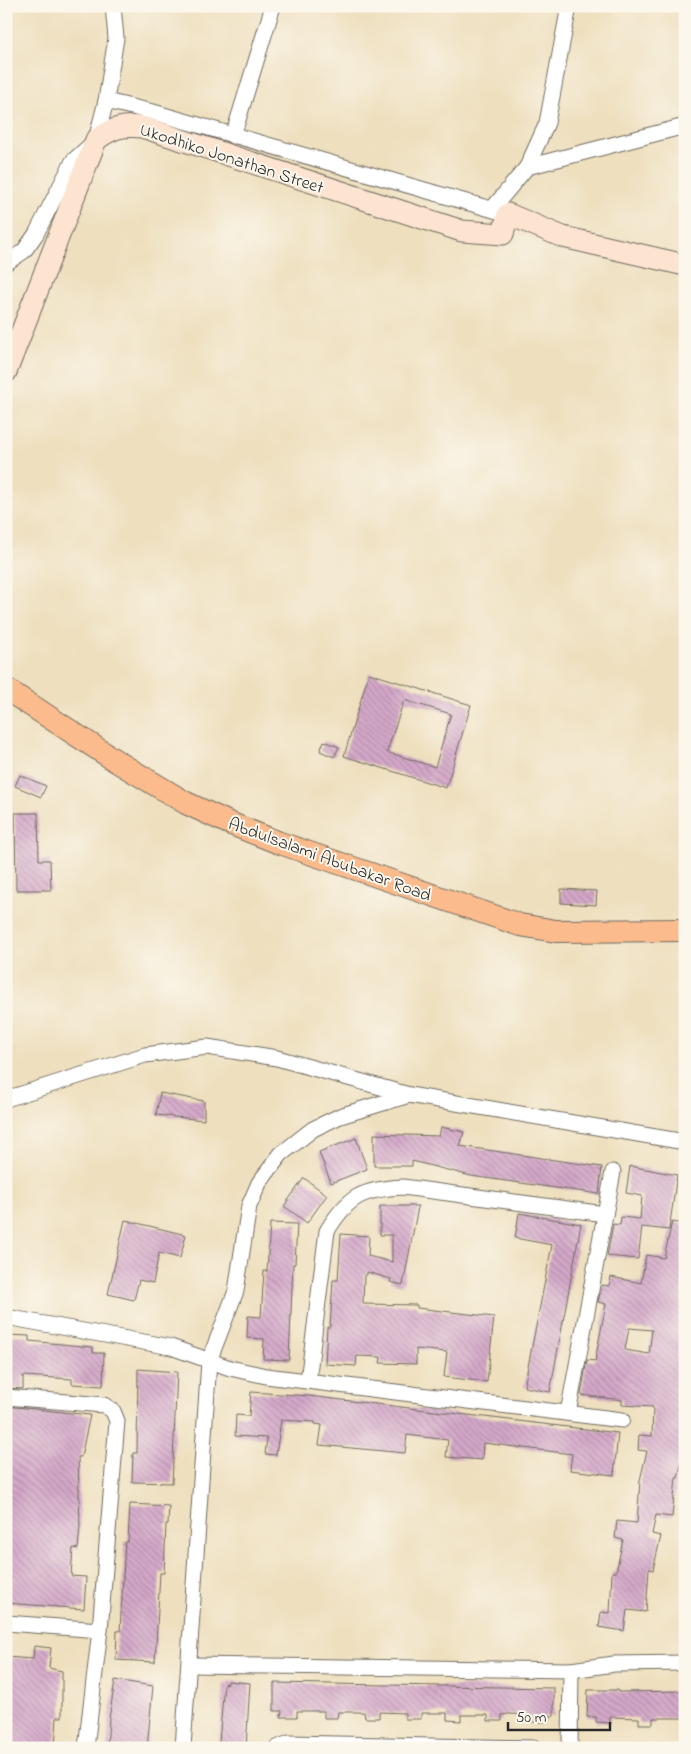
<svg xmlns="http://www.w3.org/2000/svg" width="691" height="1754" font-family="'Indie Flower',sans-serif">
<style>
.building{fill:url(#building-back-hatch);fill-rule:evenodd}
.lines{fill:none;stroke-linecap:round;stroke-linejoin:round}
.street-casing{stroke:#6f6a5e;stroke-width:17}
.secondary-casing{stroke:#6f6a5e;stroke-width:23}
.primary-casing{stroke:#6f6a5e;stroke-width:24}
.street{stroke:#fff;stroke-width:15}
.secondary{stroke:#fde4d1;stroke-width:21}
.primary{stroke:#fbbb8c;stroke-width:22}
.labels{text-anchor:middle;stroke-width:4;stroke-linejoin:round;paint-order:stroke}
.street-label{font-size:18px;fill:#2b2b2b;stroke:#fbf7ec}
</style>
<defs>
<pattern id="building-back-hatch" width="6" height="6" patternUnits="userSpaceOnUse" patternTransform="scale(1.25)"><rect width="6" height="6" fill="#d4a8c9"/><path d="M-1 5l2 2M0 0l6 6M5-1l2 2" fill="none" stroke="#ac89a3"/></pattern>
</defs>
<rect width="100%" height="100%" fill="#fbf7ec"/>
<filter id="ink" filterUnits="userSpaceOnUse"><feTurbulence type="fractalNoise" baseFrequency=".02" numOctaves="2"/><feDisplacementMap in="SourceGraphic" scale="10" xChannelSelector="R" yChannelSelector="G"/><feConvolveMatrix kernelMatrix="1 2 1 2 8 2 1 2 1" color-interpolation-filters="sRGB"/></filter>
<filter id="wash" filterUnits="userSpaceOnUse"><feTurbulence type="fractalNoise" baseFrequency=".0096" numOctaves="4" result="noise"/><feDisplacementMap in="SourceGraphic" scale="20" xChannelSelector="R" yChannelSelector="G"/><feGaussianBlur stdDeviation="1.12" result="paint"/><feColorMatrix in="noise" values="0 0 0 0 0 0 0 0 0 0 0 0 0 0 0 0 0 1.4 0 .05"/><feComposite in="paint" operator="in"/></filter>
<g filter="url(#wash)">
<rect width="100%" height="100%" fill="#eedfbe"/>
<g id="blocks">
<g class="building">
<path d="M369 673 471 705 446 788 344 756ZM404 700 451 714 435 767 387 752Z"/>
<path d="M324 741 339 747 334 757 320 751Z"/>
<path d="M20 775 46 786 41 797 15 786Z"/>
<path d="M15 813H38L39 860H50L51 890H16Z"/>
<path d="M561 889 597 891 596 905 561 903Z"/>
<path d="M160 1093 204 1101V1120L156 1115Z"/>
<path d="M441 1127 464 1132 460 1146 602 1167 599 1194 471 1176 412 1161V1166H374V1134L439 1136Z"/>
<path d="M356 1138 367 1169 331 1183 319 1152Z"/>
<path d="M630 1166 677 1175 669 1230 642 1227 638 1259 607 1256 613 1224 620 1225 621 1217 640 1219 642 1196 626 1193Z"/>
<path d="M304 1178 327 1195 307 1223 284 1206Z"/>
<path d="M380 1206H418L417 1212 403 1285 390 1282 391 1279 367 1272V1275H364L363 1304 417 1305V1308L494 1317 487 1382 444 1377 447 1352 416 1349V1364L380 1363 381 1357 357 1356 356 1366 325 1364 327 1327H330L333 1280H338L341 1234 369 1236 368 1256 392 1262V1235H380Z"/>
<path d="M519 1213 581 1224 550 1392 524 1387 552 1245 515 1238Z"/>
<path d="M125 1220 186 1235 180 1258 159 1253 153 1283 139 1280 134 1300 108 1294Z"/>
<path d="M672 1222 685 1224V1449L678 1478H676L672 1517 656 1515 652 1534 661 1536 653 1570 649 1569 646 1612 627 1610 624 1631 599 1627 601 1612 610 1613 612 1572H616L623 1540 615 1538 617 1521 637 1523 640 1480 647 1451 638 1450 639 1435 652 1436 653 1407 622 1405V1400L581 1395 587 1360 595 1361 606 1304 598 1302 602 1285 609 1286 611 1277 641 1283 646 1255 664 1258ZM629 1328 652 1330 649 1354 625 1350Z"/>
<path d="M270 1223 297 1224 295 1264H293L289 1360 263 1359 264 1339 247 1338 248 1316 261 1317 264 1271H267Z"/>
<path d="M6 1335 29 1336V1341L93 1347V1353H104L103 1386 72 1384V1379L23 1376V1389L9 1388Z"/>
<path d="M138 1369 177 1372 172 1483 132 1482 133 1453H137Z"/>
<path d="M251 1392 309 1396 618 1433 614 1475 570 1470 572 1454 492 1444 483 1443 482 1460 446 1457 448 1440 407 1435 405 1453 319 1445 322 1425 315 1424V1422L281 1420 276 1455 265 1454 267 1438 235 1436 236 1415 249 1416Z"/>
<path d="M6 1406 90 1415 81 1457H78L80 1526 78 1549 73 1548 71 1576 86 1577 84 1609 6 1603Z"/>
<path d="M130 1504 169 1506 168 1524H166L164 1573H160L155 1662 116 1660 117 1631H120L125 1542H128Z"/>
<path d="M34 1646 51 1648 49 1668 62 1671V1717H57L55 1748H6V1657L33 1659Z"/>
<path d="M115 1680 153 1686 147 1748H107L109 1719Z"/>
<path d="M228 1681 250 1683 246 1748H222L223 1744 219 1743 224 1683 228 1684Z"/>
<path d="M274 1683 554 1688V1716H545V1722H531V1715L509 1714 502 1715V1721H488V1715H461V1721L447 1720V1713H421V1719H405V1713L379 1712V1718H365L364 1712H338L337 1718H324V1711H297V1717H281L282 1711H274Z"/>
<path d="M588 1690H618V1692L685 1691V1718H653V1724H639V1718L610 1717V1723L596 1722V1717H587Z"/>
</g>
</g>
</g>
<g filter="url(#ink)">
<use href="#blocks" fill-opacity="0" stroke="#6f6a5e" stroke-width="1"/>
<g class="lines">
<defs>
<g id="street">
<path d="M106 101 153 112 508 214"/>
<path d="M233 136 273 6"/>
<path d="M527 167 685 126"/>
<path d="M492 209 527 167 547 123 569 6"/>
<path d="M6 263 24 251 36 234 73 161 96 140 106 101 116 38 113 6"/>
<path d="M6 1099 145 1055 207 1047 277 1058 409 1095 685 1142"/>
<path d="M6 1317 171 1347 230 1368 266 1376 622 1420"/>
<path d="M308 1381 327 1231C348 1196 363 1189 403 1187L605 1214"/>
<path d="M6 1397 104 1405 113 1411 117 1421 100 1630 86 1748"/>
<path d="M568 1413 613 1172"/>
<path d="M6 1623 100 1630"/>
<path d="M189 1665 571 1670 570 1748"/>
<path d="M571 1670 614 1664 685 1663"/>
<path d="M183 1748 209 1361 236 1291 249 1206 259 1183 281 1154 313 1129 340 1116 409 1095"/>
<path d="M277 1748 289 1743 533 1748"/>
</g>
<path id="secondary" d="M6 372 96 140C112 128 122 125 142 127L462 231 503 234 508 214 563 237 685 265"/>
<path id="primary" d="M6 689 116 761 186 803 229 823 277 842 520 925 556 931 685 930"/>
</defs>
<use href="#street" class="street-casing"/>
<use href="#secondary" class="secondary-casing"/>
<use href="#primary" class="primary-casing"/>
<use href="#street" class="street"/>
<use href="#secondary" class="secondary"/>
<use href="#primary" class="primary"/>
</g>
</g>
<g class="labels">
<g class="street-label">
<text transform="translate(232 158) rotate(18)" y="6">Ukodhiko Jonathan Street</text>
<text transform="translate(330 859) rotate(20)" y="6">Abdulsalami Abubakar Road</text>
</g>
</g>
<rect width="691" height="1754" fill="none" stroke="#fbf7ec" stroke-width="25"/>
<path d="M508 1722v8h102v-8" fill="none" stroke="#2b2b2b" stroke-width="2.5"/>
<text x="516" y="1722" font-size="15" fill="#2b2b2b" stroke="#fbf7ec" stroke-width="4" paint-order="stroke">50 m</text>
</svg>
